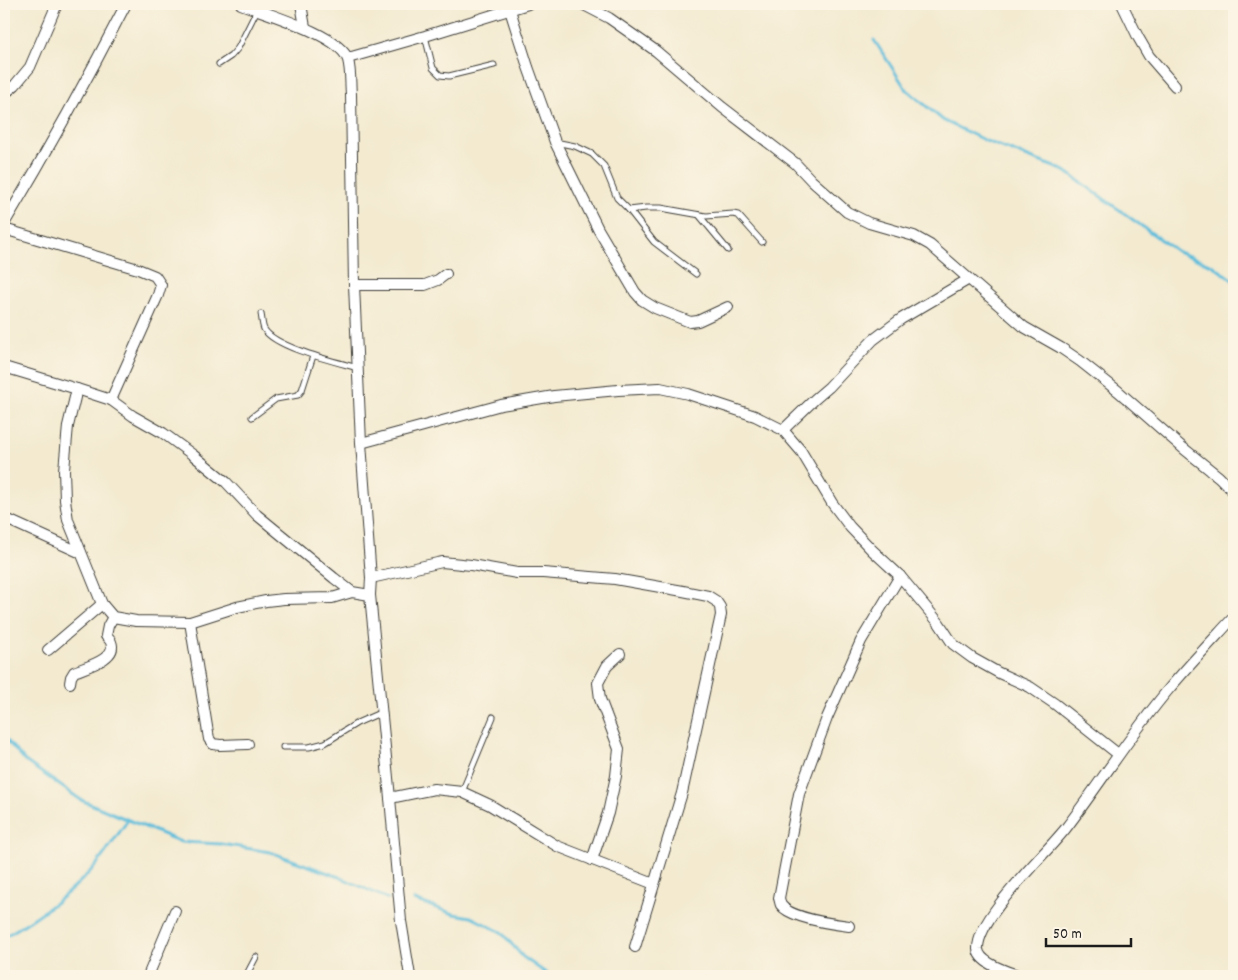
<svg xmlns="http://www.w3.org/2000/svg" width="1238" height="980" font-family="Dekko,sans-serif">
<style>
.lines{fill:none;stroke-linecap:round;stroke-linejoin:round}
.stream{stroke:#5dbddb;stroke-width:3}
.lane-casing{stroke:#3c3b37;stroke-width:7}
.street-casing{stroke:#3c3b37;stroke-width:12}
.lane{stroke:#fff;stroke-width:5}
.street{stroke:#fff;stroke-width:10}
</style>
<rect width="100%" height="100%" fill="#fcf5e5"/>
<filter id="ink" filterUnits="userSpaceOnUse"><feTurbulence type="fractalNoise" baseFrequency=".02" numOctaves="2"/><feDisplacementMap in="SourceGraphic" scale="10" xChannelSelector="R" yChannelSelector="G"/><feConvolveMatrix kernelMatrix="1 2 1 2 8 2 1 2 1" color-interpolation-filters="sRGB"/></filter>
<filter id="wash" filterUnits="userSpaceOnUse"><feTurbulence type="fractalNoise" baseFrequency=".0096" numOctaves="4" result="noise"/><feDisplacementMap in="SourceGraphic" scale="20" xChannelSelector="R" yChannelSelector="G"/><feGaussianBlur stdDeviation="1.12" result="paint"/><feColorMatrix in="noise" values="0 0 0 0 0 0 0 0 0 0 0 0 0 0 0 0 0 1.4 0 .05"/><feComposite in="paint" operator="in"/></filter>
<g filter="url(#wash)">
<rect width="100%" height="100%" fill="#f3ead0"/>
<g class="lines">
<g class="stream">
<path d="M874 40 906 89 944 121 986 141 1065 171 1178 252 1212 265 1234 281"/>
<path d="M4 737 25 761 81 800 181 842 221 844 270 852 342 878 388 899"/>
<path d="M414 900 454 914 471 917 501 932 523 957 550 976"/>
<path d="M4 937C38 917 71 894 97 864 108 850 118 834 128 820"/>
</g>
</g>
</g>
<g filter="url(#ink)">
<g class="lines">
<defs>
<g id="lane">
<path d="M425 36 433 68 440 75 449 76 494 65"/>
<path d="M219 64 231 56 238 48 257 10"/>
<path d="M555 142 575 146 592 154 604 166 617 198 629 210 654 242 696 274"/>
<path d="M629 210 646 208H661L706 216 733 214 738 215 762 242"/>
<path d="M699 215 728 250"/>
<path d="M261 314C262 318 262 325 264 329 275 348 337 362 358 368"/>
<path d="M252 417 276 399 298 395 302 390 313 356"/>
<path d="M283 747H309L325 743 357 723 382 712"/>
<path d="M462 792 493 717"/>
<path d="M246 976 256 957"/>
</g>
<g id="street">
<path d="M241 4C264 13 341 35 348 60 351 71 350 83 351 94L354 285 361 443 371 578 370 595 390 798 401 921 410 976"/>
<path d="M301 4 305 27"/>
<path d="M582 4 609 18 656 51 722 107 795 163 812 181 847 212 869 223 914 236 930 245 1024 327 1061 348 1080 361 1118 391 1183 448 1219 477 1234 492"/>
<path d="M1122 4 1138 37 1149 56 1175 86"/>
<path d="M510 10 528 67 555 142 598 229 635 292 642 300 655 308 690 322 698 321 728 307"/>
<path d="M348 58 425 36 528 4"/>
<path d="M4 94 15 85 30 67 57 4"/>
<path d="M4 224C47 152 88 78 126 4"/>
<path d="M4 229 138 269 155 276 161 285 158 295 111 400"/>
<path d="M354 285H425L438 280 446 274"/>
<path d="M4 367 77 389 111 400 133 416 163 433 193 455 226 482 257 515 334 578 352 592 370 595"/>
<path d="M77 389 68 426 64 470 65 500 68 520 102 604 113 617 136 621 190 622 237 607 266 601 284 599 332 598 352 592"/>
<path d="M783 430 815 399 829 387 873 340 901 319 969 279"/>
<path d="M361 443 501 405 554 396 618 390 660 388 688 394 755 416 783 430 801 451 832 503 850 527 872 550 900 576 939 623 953 644 972 658 999 673 1030 687 1055 704 1118 754"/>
<path d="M4 518 81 553"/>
<path d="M371 578 442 562 471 565 517 573H543L615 579 683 591 708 596 716 601 720 607 721 615 682 793 635 947"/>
<path d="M190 622 209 739 213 744 220 745 248 744"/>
<path d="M48 650 102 604"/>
<path d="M70 683 71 677 74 672C85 667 118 659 111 642 110 640 108 638 106 636L108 626 113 617"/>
<path d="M390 798 434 789 462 792 490 805 513 819 557 846 654 884"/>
<path d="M592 860 608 813 616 776 619 749 600 699 598 683 607 666 620 654"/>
<path d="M849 926C833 924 790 918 781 905 780 903 780 901 779 898L799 794 827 718 861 641 900 576"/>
<path d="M148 976 175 911"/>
<path d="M1020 976C1009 972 979 964 978 949 977 917 1046 854 1066 828 1101 782 1131 734 1168 690 1189 665 1212 641 1234 617"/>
</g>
</defs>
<use href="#lane" class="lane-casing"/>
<use href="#street" class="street-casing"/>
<use href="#lane" class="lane"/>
<use href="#street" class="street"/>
</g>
</g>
<rect width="1238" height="980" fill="none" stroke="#fcf5e5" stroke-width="20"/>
<path d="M1046 938v8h85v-8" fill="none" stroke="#1c1c1c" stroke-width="2.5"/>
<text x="1053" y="938" font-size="15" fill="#1c1c1c" stroke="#fcf5e5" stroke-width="4" paint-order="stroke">50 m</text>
</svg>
